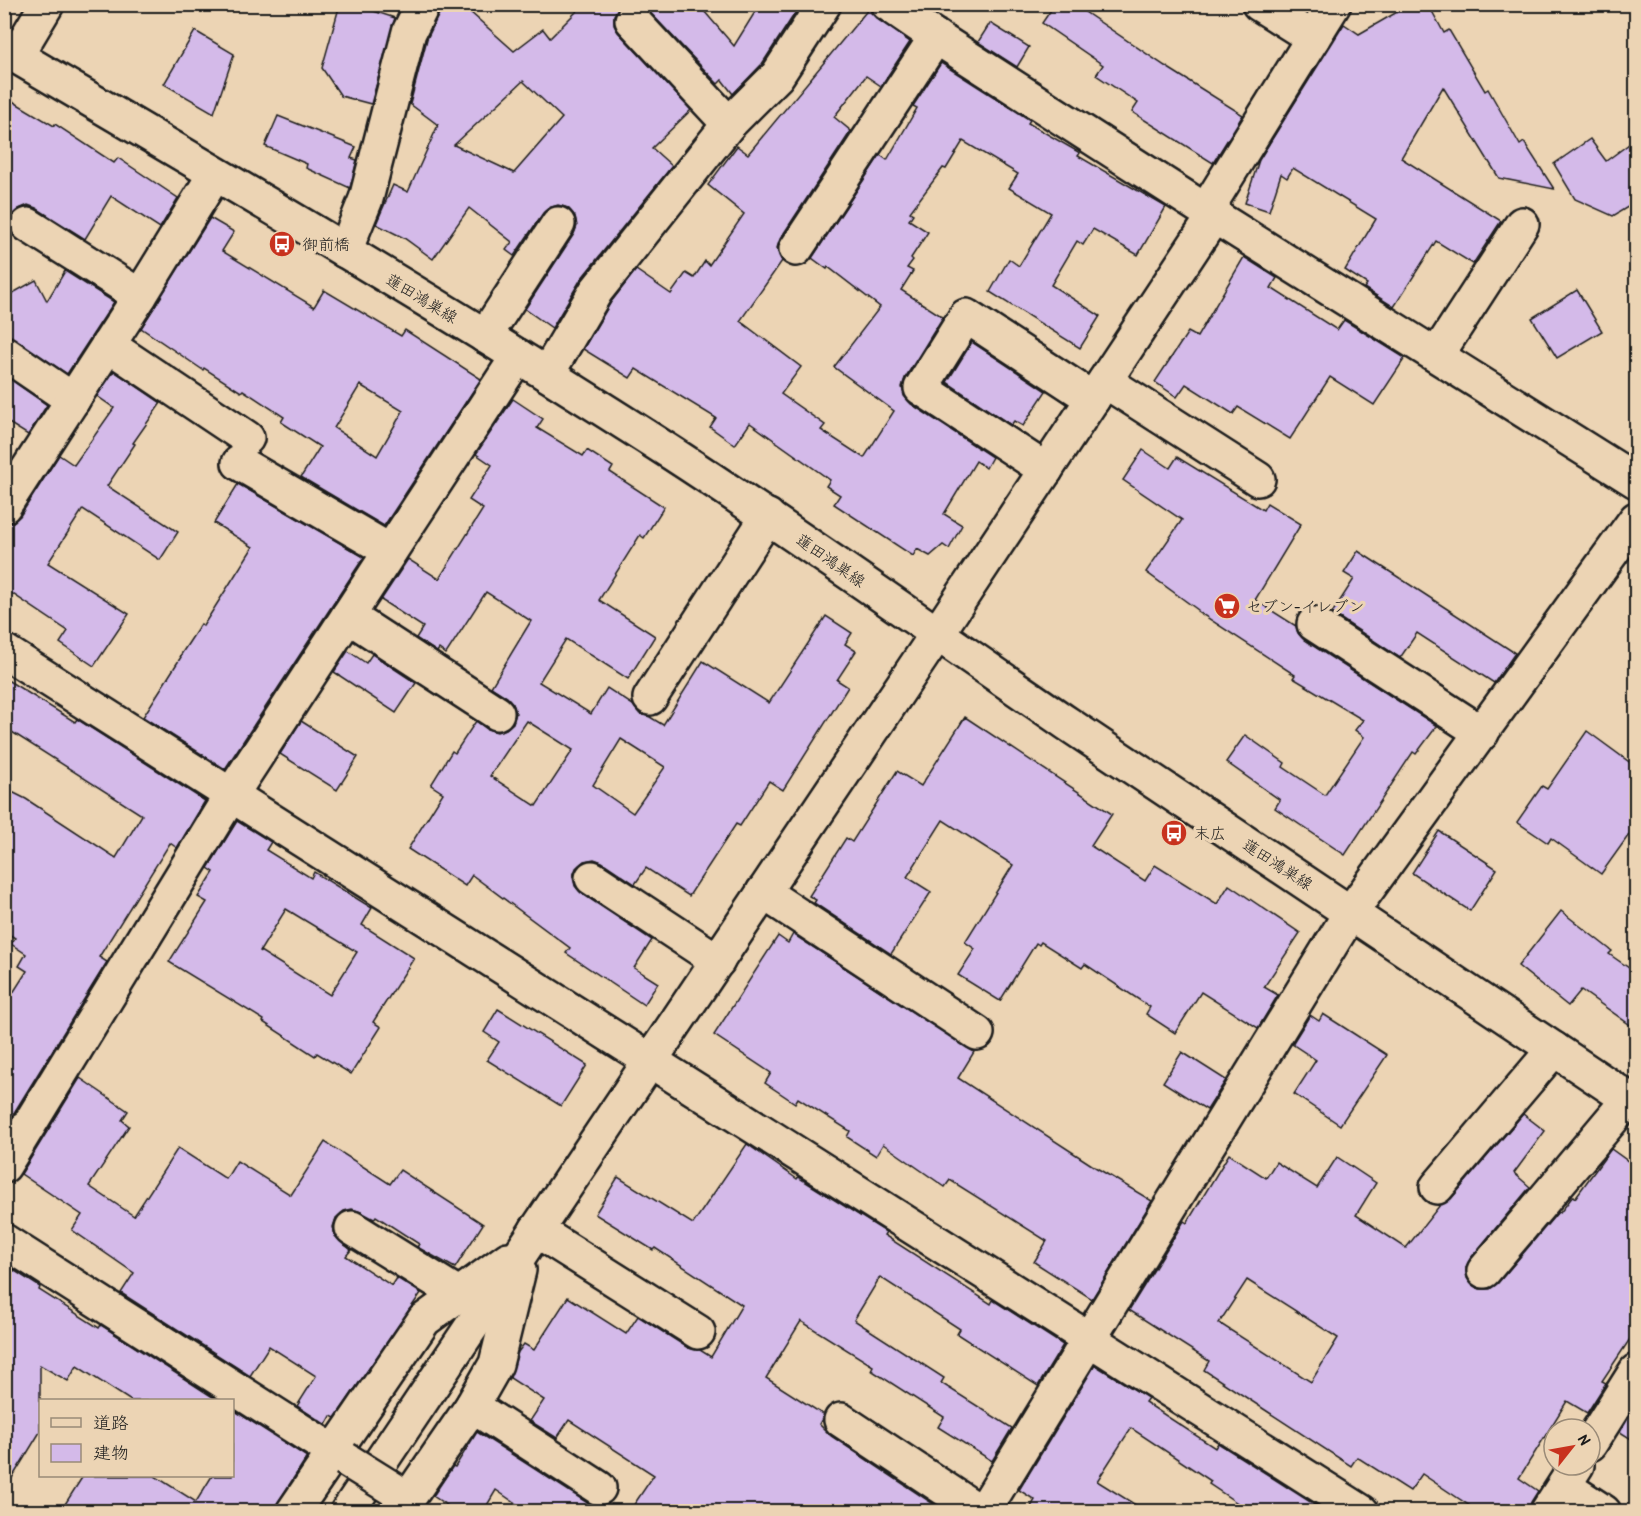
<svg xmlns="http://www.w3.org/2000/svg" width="1641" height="1516" font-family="'Patrick Hand','Klee One',sans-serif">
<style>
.building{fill:#d4bae9;stroke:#1c1c1c;stroke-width:1.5;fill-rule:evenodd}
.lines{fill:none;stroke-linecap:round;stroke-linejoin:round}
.minor-casing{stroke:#1c1c1c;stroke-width:38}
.major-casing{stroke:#1c1c1c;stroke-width:38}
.minor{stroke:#ecd4b4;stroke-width:33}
.major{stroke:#ecd4b4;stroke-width:33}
.minor-bridge-casing{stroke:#1c1c1c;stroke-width:38;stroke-linecap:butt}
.minor-bridge{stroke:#ecd4b4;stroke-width:33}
.labels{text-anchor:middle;stroke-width:6;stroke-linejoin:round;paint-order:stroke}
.poi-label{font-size:16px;fill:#1c1c1c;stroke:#ecd4b4;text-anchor:start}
.street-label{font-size:16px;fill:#1c1c1c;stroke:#ecd4b4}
</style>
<rect width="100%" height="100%" fill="#ecd4b4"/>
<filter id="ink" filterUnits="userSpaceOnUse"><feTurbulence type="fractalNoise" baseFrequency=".0167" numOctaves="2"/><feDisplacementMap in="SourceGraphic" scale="12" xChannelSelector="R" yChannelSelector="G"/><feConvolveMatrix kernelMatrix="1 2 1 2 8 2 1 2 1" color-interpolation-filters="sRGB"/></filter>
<g filter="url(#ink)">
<g class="building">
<path d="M340 4H352L395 18 371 104 341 96 322 68Z"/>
<path d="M447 4H461L514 51 543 29 550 38 584 4H622L614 15V25L618 32 691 110 652 148 672 166 581 279 552 328 525 309 574 234 577 226 575 216 568 208 558 205 549 208 543 213 514 256 506 250 512 242 469 208 433 259 404 238 376 224 393 185 408 192 438 125 410 104 427 39 439 14ZM523 81 562 118 514 173 454 145Z"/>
<path d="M642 4H698L734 46 760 4H801L762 64 733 94 722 80 718 84Z"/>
<path d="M1055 4H1073L1165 66 1243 115 1213 163 1132 112 1138 103 1096 75 1103 65 1042 23Z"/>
<path d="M1411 4H1428L1444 33 1449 30 1485 91 1488 89 1520 145 1524 142 1554 189 1499 178 1443 87 1401 158 1501 221 1473 264 1436 241 1394 307 1364 288 1367 284 1345 270 1376 219 1293 168 1287 178 1281 174 1269 211 1245 203 1259 160 1344 24 1359 34Z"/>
<path d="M870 7 871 13 877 19 910 42 881 86 866 76 834 117 851 131 780 239 777 248 782 261 740 321 801 367 781 394 825 425 821 430 864 458 894 411 834 367 880 307 828 267 827 269 812 258 880 155 887 160 917 108 913 106 941 63 1030 120 1028 123 1080 153 1078 156 1166 207 1138 255 1093 229 1083 245 1077 241 1051 285 1100 316 1080 348 990 292 1009 259 1019 266 1051 213 1009 188 1018 174 963 141 946 169 943 168 910 212 913 214 909 220 928 232 911 258 913 260 907 268 913 271 901 290 943 317 905 378 902 387 904 396 911 404 992 457 986 468 976 461 944 514 962 525 949 549 943 545 930 556 917 549 913 556 834 504 840 495 826 486 830 480 750 423 735 445 710 427 716 418 636 369 630 378 583 349 611 302 636 270 671 294 686 273 694 278 705 261 709 265 744 214 708 185 737 146 748 154Z"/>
<path d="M990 23 1029 47 1017 67 978 42Z"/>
<path d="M195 31 234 54 214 113 164 84Z"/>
<path d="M4 96 54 126 55 124 114 163 118 158 178 198 160 228 111 196 85 239 36 208 28 205 19 209 12 215 9 225 11 234 4 246Z"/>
<path d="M278 116 356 147 351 158 357 160 350 188 306 168 307 164 265 146Z"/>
<path d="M1590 139 1606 161 1636 139V202L1613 216 1575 199 1554 164Z"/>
<path d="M210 218 234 232 222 251 314 307 324 290 401 336 405 330 481 379 384 526 301 477 320 447 281 422 284 417 243 390 241 392 204 368 203 370 141 328ZM360 385 403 411 377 456 334 428Z"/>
<path d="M1244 257 1277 278 1271 288 1337 330 1344 320 1405 358 1374 405 1330 377 1290 439 1238 407 1233 414 1186 384 1177 397 1155 382 1188 332 1197 337Z"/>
<path d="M65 271 114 302 67 374 9 335 4 328V298L36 280 47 301Z"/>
<path d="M1577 290 1602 331 1557 358 1532 318Z"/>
<path d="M972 342 1046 391 1023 426 1014 421 1011 425 947 382Z"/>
<path d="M114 371 161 403 133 443 135 444 107 486 178 532 160 560 83 509 48 563 129 614 94 666 60 643 68 631 4 588V529L8 524 13 522 20 516 59 455 74 465 114 408 97 396Z"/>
<path d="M7 377 47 405 28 435 4 420V381Z"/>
<path d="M513 399 543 419 537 428 583 456 587 450 613 467 610 472 664 507 644 538 640 535 599 600 655 636 628 679 566 639 539 682 591 714 607 688 633 705 639 713 650 717 663 725 703 661 769 703 826 616 852 633 845 644 856 651 837 680 848 687 783 790 769 781 740 826 736 824 689 896 646 868 635 884 602 862 594 859 584 861 576 868 573 876 575 886 581 893 652 940 634 968 658 983 644 1005 566 953 570 948 472 875 465 886 408 849 443 793 431 785 452 751 455 753 476 721 487 729 497 732 506 729 513 723 516 713 513 704 507 697 491 687 531 621 486 592 446 654 439 649 437 652 416 638 423 627 381 600 408 559 439 579 483 509 469 500 492 465 476 454ZM527 721 573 750 536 806 490 776ZM621 739 665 767 633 813 593 785Z"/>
<path d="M1143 450 1170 468 1177 457 1263 510 1267 503 1301 524 1255 600 1296 626 1298 633 1304 640 1437 726 1416 754 1413 752 1345 855 1275 808 1280 800 1226 762 1245 735 1285 763 1283 767 1325 795 1364 737 1355 730 1363 720 1293 678 1295 675 1197 611 1198 610 1146 572 1182 520 1123 480Z"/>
<path d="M238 484 364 557 225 769 143 717 181 657 180 656 201 624 203 626 253 547 214 523Z"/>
<path d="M1358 551 1515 653 1494 683 1417 633 1400 658 1332 613 1354 579 1344 573Z"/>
<path d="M348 651 366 663 372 654 416 683 396 713 334 672Z"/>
<path d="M4 678 75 722 77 719 205 801 177 848 170 843 99 957 107 962 4 1129V1007L27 971 19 966 26 954 11 944 15 938 4 931V788L26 799 116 858 142 815 4 727Z"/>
<path d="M965 717 1112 814 1091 846 1145 881 1155 865 1217 904 1229 885 1300 933 1264 987 1278 995 1258 1028 1201 992 1175 1033 1146 1014 1150 1007 1085 964 1082 968 1041 942 1039 945 1036 943 1000 1001 958 975 975 949 965 942 1013 865 943 820 907 877 931 892 891 954 814 903 816 900 809 896 846 838 852 842 897 771 921 786Z"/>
<path d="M301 721 358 757 337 790 280 754Z"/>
<path d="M1587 731 1636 767V825L1601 874 1551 838 1548 843 1517 822 1542 786 1547 789Z"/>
<path d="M237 821 271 842 266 850 311 878 314 872 372 908 362 925 414 958 373 1022 381 1027 351 1074 317 1053 315 1056 263 1022 264 1020 169 962 207 902 198 897 214 872 208 868ZM286 909 357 952 330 995 260 951Z"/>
<path d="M1439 831 1497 869 1470 911 1412 873Z"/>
<path d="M1561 911 1612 951 1609 954 1636 973V1029L1581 990 1568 1006 1518 966Z"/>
<path d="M793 934 974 1052 958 1078 1095 1167 1152 1201 1092 1299 1034 1262 1047 1241 950 1180 945 1187 883 1144 876 1156 847 1137 850 1131 798 1098 795 1103 765 1083 771 1073 714 1035 778 936 788 943Z"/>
<path d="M498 1009 587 1065 561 1106 487 1060 499 1042 484 1032Z"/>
<path d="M1323 1014 1387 1055 1340 1125 1294 1094 1316 1060 1292 1044 1310 1015 1319 1021Z"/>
<path d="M1182 1052 1226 1080 1207 1110 1163 1082Z"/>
<path d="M80 1078 128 1111 122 1120 129 1126 89 1186 134 1216 178 1148 226 1179 237 1161 291 1195 325 1142 390 1184 400 1170 483 1224 455 1268 417 1247 419 1244 376 1216 374 1219 361 1212 352 1209 344 1211 336 1218 333 1227 335 1236 351 1250 346 1256 392 1286 397 1278 421 1293 335 1418 331 1416 326 1425 297 1406 316 1376 269 1346 250 1376 121 1293 134 1273 72 1230 82 1215 21 1174Z"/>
<path d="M1523 1114 1545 1131 1514 1173 1530 1187 1470 1259 1466 1267 1467 1278 1472 1285 1480 1289H1490L1498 1283 1558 1212 1560 1213 1573 1196 1575 1198 1611 1149 1636 1167V1330L1602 1381 1606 1383 1587 1413 1567 1401 1519 1478 1538 1491 1531 1502 1528 1512H1479L1422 1474 1410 1491 1357 1457 1351 1466 1204 1370 1209 1361 1129 1310 1184 1221 1187 1223 1229 1154 1266 1178 1276 1162 1317 1188 1337 1157 1376 1183 1356 1215 1406 1248 1440 1205 1451 1199ZM1247 1280 1338 1338 1311 1382 1219 1323Z"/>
<path d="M747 1144 797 1179 798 1177 886 1232 884 1235 991 1304 993 1300 1063 1345 1038 1386 957 1334 960 1329 880 1277 854 1320 944 1378 941 1383 1012 1428 992 1461 938 1427 944 1417 871 1370 873 1366 801 1321 766 1378 824 1415 819 1424 831 1436 945 1512H629L654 1475 569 1420 557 1438 530 1421 544 1400 510 1378 518 1352 524 1344 534 1350 568 1297 626 1334 638 1316 688 1348 700 1350 711 1357 742 1305 655 1248 653 1250 595 1214 618 1177 693 1224Z"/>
<path d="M4 1264 40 1287 39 1290 99 1328 101 1325 219 1401H131L77 1366 68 1381 40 1365V1432L4 1491Z"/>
<path d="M1095 1365 1148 1398 1145 1402 1215 1448 1218 1443 1326 1512H1251L1209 1484 1211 1481 1131 1428 1097 1481 1147 1512H1028L1035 1500 1019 1490Z"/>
<path d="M1636 1405V1442L1620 1432Z"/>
<path d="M232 1409 307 1457 272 1512H60L83 1476H155L196 1502 212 1476H232Z"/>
<path d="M477 1432 589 1504 600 1506 608 1512H528L496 1490 483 1512H457L433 1496 453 1466 455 1467Z"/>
</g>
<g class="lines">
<defs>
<g id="minor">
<path d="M888 4 936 37 1214 216 1636 481"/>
<path d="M1259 4 1313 38"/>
<path d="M632 20 729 124"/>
<path d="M16 56 47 4"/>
<path d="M28 225 140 296"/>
<path d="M796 249 936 37"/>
<path d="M345 251 366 199 409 32 423 4"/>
<path d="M485 336 558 224"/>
<path d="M108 345 247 438"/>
<path d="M4 353 73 400"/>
<path d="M1437 355 1522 224"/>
<path d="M547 374 596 291 729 124 777 76 824 4"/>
<path d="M1105 381 1258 479"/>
<path d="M239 463 390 551"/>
<path d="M1046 470 921 388 966 316 1093 399"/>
<path d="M4 506 140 296 215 174"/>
<path d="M348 616 497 713"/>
<path d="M1314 624 1482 733"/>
<path d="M4 651 1362 1512"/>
<path d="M650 698 768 516"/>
<path d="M592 878 718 961"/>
<path d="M763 892 977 1033"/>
<path d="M4 1166 231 795 518 356"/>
<path d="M1437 1187 1554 1049"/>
<path d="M352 1228 458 1294"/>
<path d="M536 1230 698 1332"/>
<path d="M4 1241 345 1459"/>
<path d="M1484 1271 1629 1099"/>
<path d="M472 1406 599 1488"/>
<path d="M841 1420 980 1512"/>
<path d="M1590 1444 1636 1371"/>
<path d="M1564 1486 1604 1512"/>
<path d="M293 1512 424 1320 508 1259"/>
<path d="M347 1512 937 634 1214 216 1213 199 1334 4"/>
<path d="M399 1512 472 1406 496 1364 519 1270"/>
<path d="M983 1512 1351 912 1636 519"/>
<path d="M1547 1512 1577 1465"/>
</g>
<path id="major" d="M4 49C229 181 454 313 673 454 807 541 936 634 1068 724 1257 852 1447 977 1636 1104"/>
</defs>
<use href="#minor" class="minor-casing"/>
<use href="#major" class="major-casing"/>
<use href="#minor" class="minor"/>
<use href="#major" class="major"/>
<defs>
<path id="minor-bridge" d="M345 1459 393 1489"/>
</defs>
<use href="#minor-bridge" class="minor-bridge-casing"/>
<use href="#minor-bridge" class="minor-bridge"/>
</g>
</g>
<defs>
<symbol id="bus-disc" viewBox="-11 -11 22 22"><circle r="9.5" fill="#c8321e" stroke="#ecd4b4"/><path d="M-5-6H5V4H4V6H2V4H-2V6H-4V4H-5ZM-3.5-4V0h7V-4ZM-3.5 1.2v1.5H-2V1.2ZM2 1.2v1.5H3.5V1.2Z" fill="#fff"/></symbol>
<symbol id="supermarket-disc" viewBox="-11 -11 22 22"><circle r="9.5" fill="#c8321e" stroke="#ecd4b4"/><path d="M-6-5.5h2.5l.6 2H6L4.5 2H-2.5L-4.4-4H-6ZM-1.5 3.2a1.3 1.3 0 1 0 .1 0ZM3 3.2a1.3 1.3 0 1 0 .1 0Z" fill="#fff"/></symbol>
</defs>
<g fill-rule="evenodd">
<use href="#bus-disc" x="267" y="229" width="30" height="30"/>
<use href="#supermarket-disc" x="1212" y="591" width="30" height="30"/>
<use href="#bus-disc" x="1159" y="818" width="30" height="30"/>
</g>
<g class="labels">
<g class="poi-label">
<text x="302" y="250">御前橋</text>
<text x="1246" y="612">セブン-イレブン</text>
<text x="1194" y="839">末広</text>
</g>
<g class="street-label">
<text transform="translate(422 298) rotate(31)" y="6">蓮田鴻巣線</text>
<text transform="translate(831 560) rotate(35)" y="6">蓮田鴻巣線</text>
<text transform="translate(1278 864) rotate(33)" y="6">蓮田鴻巣線</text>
</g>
</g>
<rect width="1641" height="1516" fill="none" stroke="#ecd4b4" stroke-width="24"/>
<rect x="12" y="12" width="1617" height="1492" fill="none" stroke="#1c1c1c" stroke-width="2" filter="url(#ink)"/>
<rect x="39" y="1399" width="195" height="78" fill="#ecd4b4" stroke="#998a77" stroke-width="1.5"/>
<rect x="51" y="1418" width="30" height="9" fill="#ecd4b4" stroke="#998a77" stroke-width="1.5"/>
<text x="93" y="1429" font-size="18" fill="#1c1c1c">道路</text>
<rect x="51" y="1444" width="30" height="18" fill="#d4bae9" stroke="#998a77" stroke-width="1.5"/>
<text x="93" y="1459" font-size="18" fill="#1c1c1c">建物</text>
<g transform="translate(1572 1447) rotate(59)"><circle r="28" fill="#ecd4b4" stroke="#998a77" stroke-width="1.5"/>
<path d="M0-4.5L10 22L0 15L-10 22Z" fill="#c8321e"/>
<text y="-9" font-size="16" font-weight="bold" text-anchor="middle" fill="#1c1c1c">N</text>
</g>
</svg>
